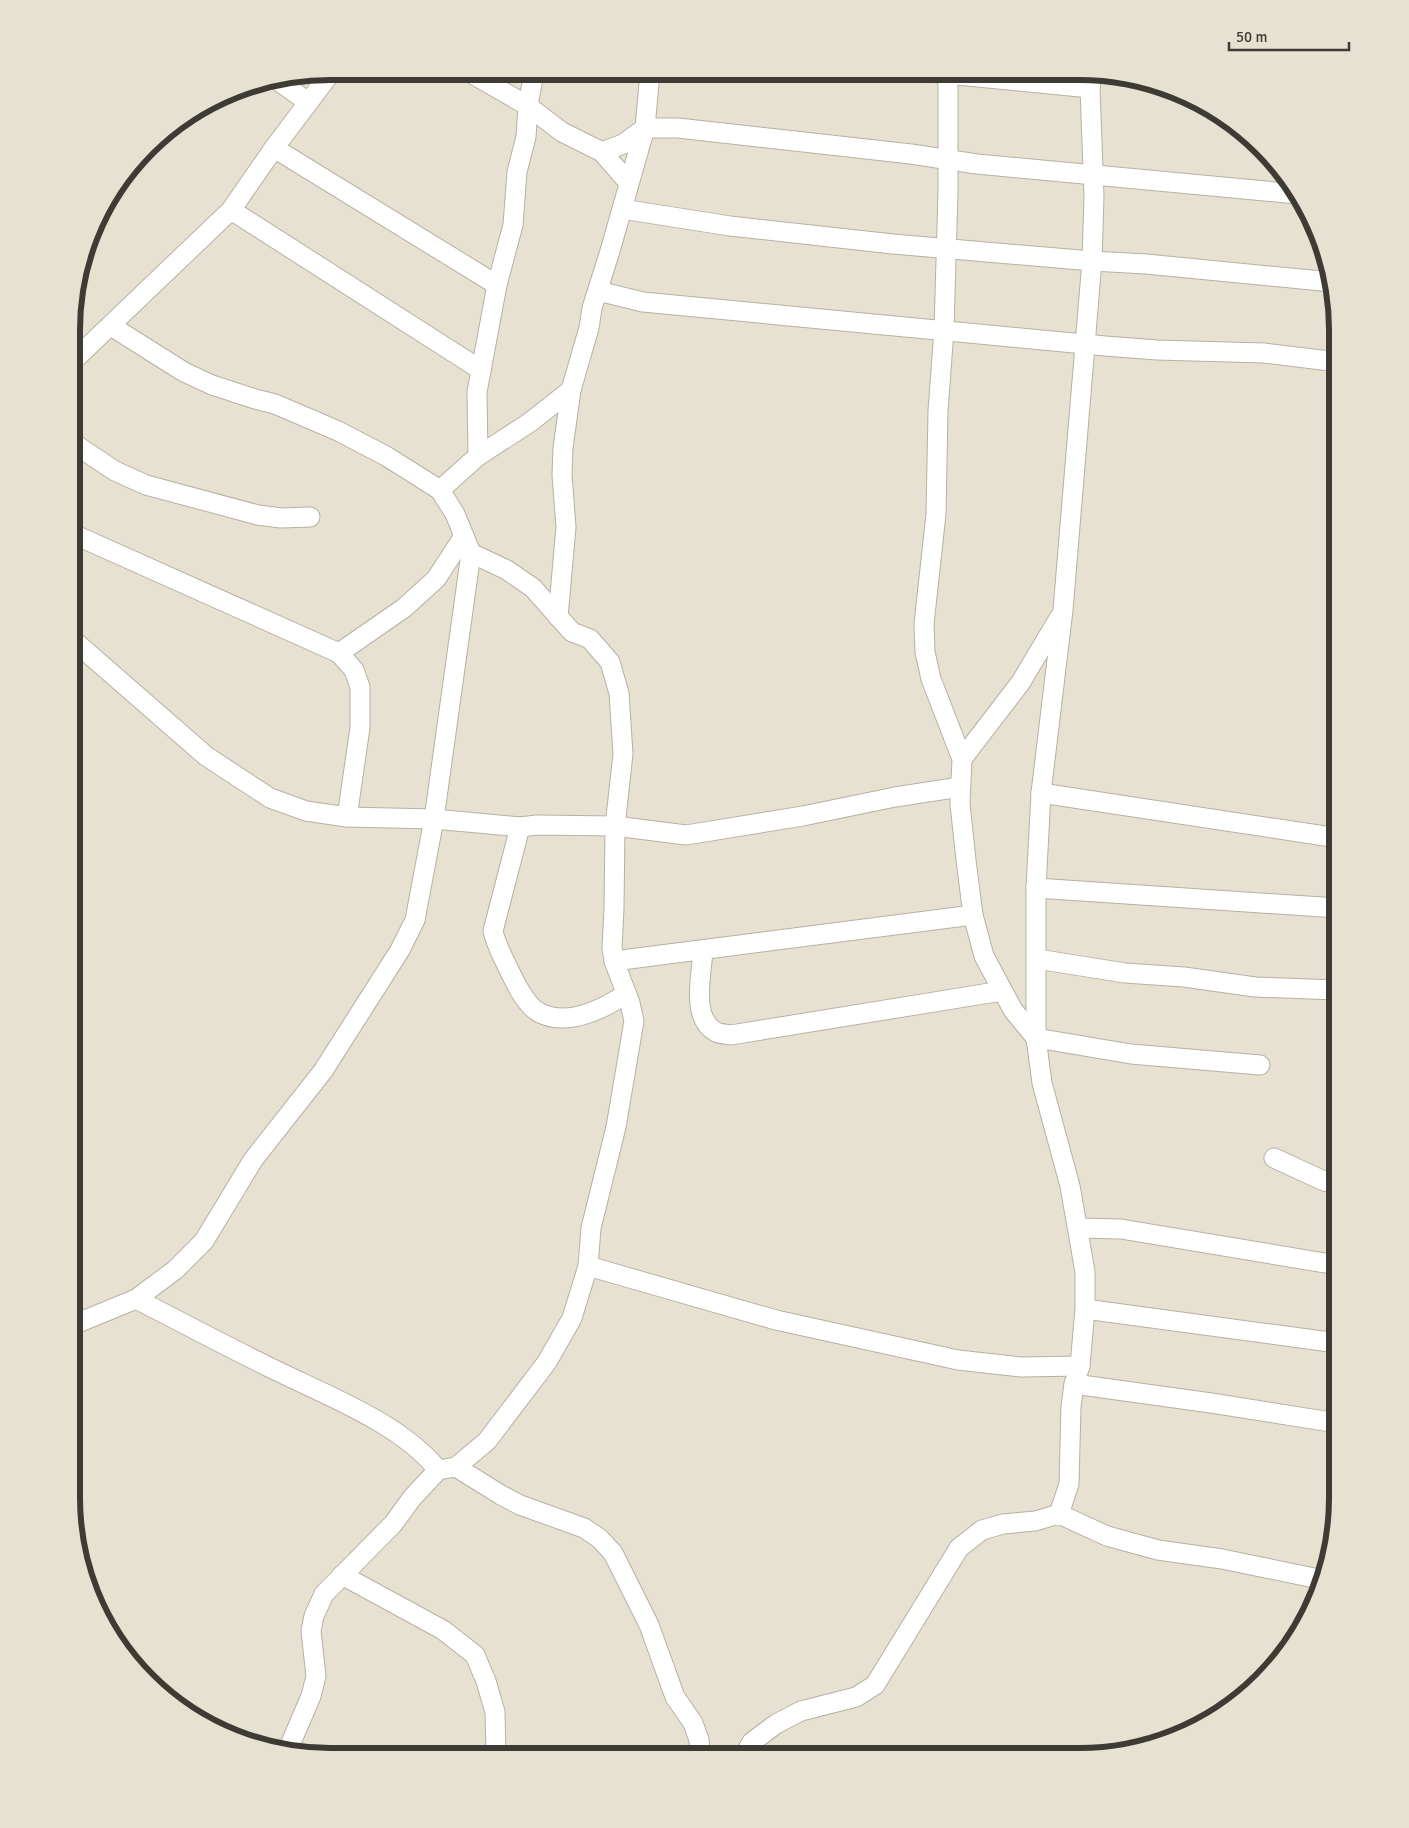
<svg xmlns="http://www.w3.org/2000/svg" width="1409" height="1828" font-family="Signika,sans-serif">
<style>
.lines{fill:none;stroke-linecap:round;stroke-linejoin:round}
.minor-casing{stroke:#b7b1a2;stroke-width:21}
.minor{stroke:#fff;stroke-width:19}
.rim{fill:none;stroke:#3d3b34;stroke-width:6}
</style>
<rect width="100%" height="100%" fill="#e7e1d1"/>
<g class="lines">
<defs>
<g id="minor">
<path d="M469 72 528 106 562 132 602 152 623 144 645 128H678L911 154 977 164 1297 194"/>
<path d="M937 73 1090 88"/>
<path d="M948 73V191L944 330 938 411 936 514 924 624 925 652 931 679 962 759 960 804 966 860 973 915 984 956 1013 1010 1036 1038 1131 1054 1260 1065"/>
<path d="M277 80 308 102"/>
<path d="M274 148 497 285"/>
<path d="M602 152 629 183"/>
<path d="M622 209 730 226 893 244 1092 261 1146 264 1332 282"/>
<path d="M231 210 481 370"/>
<path d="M598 291 643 302 1105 346 1157 350 1264 353 1338 362"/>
<path d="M73 361 231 210 274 148 332 71"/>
<path d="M73 443 115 471 146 485 258 515 281 518 310 517"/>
<path d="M478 456 477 392 497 285 513 225 517 172 526 137 528 106 534 72"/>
<path d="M440 490 478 456 529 423 571 390 589 328 592 308 610 251 645 128 650 72"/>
<path d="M73 534 339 653 404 608 436 579 464 536"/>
<path d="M558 617 566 527 562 475 563 448 571 390"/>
<path d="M73 640 206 756 270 798 306 811 347 817 434 819 520 827 537 825 615 826 686 835 803 816 895 797 960 787"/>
<path d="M339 653 354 670 360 687V728L347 817"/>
<path d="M962 759 1021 682 1059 618"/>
<path d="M1041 793 1338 838"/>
<path d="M520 827 493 931C496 945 503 957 509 970 516 984 526 1006 540 1013 568 1027 603 1009 626 994"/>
<path d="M1036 888 1337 908"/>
<path d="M703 950C702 974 690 1018 716 1032 720 1034 726 1034 731 1035L1002 991"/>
<path d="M1037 959 1125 973 1184 977 1255 987 1337 990"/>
<path d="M614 961 973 915"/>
<path d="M1274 1158 1324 1181 1337 1183"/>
<path d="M1078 1228 1121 1229 1337 1265"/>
<path d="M588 1266 776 1320 958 1360 1021 1367 1080 1366"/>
<path d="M136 1299C181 1322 226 1346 271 1368 325 1395 401 1423 438 1470"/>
<path d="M1085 1309 1337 1343"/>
<path d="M72 1324 80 1322 136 1299 175 1270 204 1241 253 1160 323 1071 400 950 415 920 434 819 471 553 455 514 440 490 386 456 338 431 275 404 255 399 212 385 184 372 111 326"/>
<path d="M1074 1384 1211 1403 1337 1423"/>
<path d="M456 1467 501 1495 520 1505 584 1528 599 1538 613 1553 649 1625 675 1697 693 1723 699 1740 701 1756"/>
<path d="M1059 1514 1069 1484 1071 1407 1074 1384 1080 1366 1085 1309V1272L1070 1186 1042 1083 1036 1038V888L1041 793 1063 610 1092 261 1094 197 1090 88 1092 73"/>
<path d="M342 1575 443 1630 475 1655 486 1681 495 1712 496 1755"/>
<path d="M287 1752 311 1696 316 1676 311 1631 314 1616 324 1594 393 1524 412 1498 438 1470 456 1467 487 1441 547 1362 572 1318 588 1266 591 1228 616 1127 634 1021 630 1003 614 961 612 948 614 908 615 826 623 754 619 693 610 662 590 639 572 632 533 588 507 570 471 553"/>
<path d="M744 1756 752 1742 776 1724 801 1711 856 1697 875 1685 959 1548 982 1530 1003 1524 1035 1521 1059 1514 1107 1536 1158 1550 1222 1559 1324 1580"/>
</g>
</defs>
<use href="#minor" class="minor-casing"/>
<use href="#minor" class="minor"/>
</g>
<path d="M0 0H1409V1828H0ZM330 80H1079A250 250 0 0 1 1329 330V1498A250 250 0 0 1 1079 1748H330A250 250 0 0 1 80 1498V330A250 250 0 0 1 330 80Z" fill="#e7e1d1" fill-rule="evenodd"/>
<path class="rim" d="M330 80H1079A250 250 0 0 1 1329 330V1498A250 250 0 0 1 1079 1748H330A250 250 0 0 1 80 1498V330A250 250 0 0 1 330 80Z"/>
<path d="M1229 42v8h120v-8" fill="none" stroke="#3d3b34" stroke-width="2.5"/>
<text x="1236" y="42" font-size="15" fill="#3d3b34" stroke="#e7e1d1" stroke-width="4" paint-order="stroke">50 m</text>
</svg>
